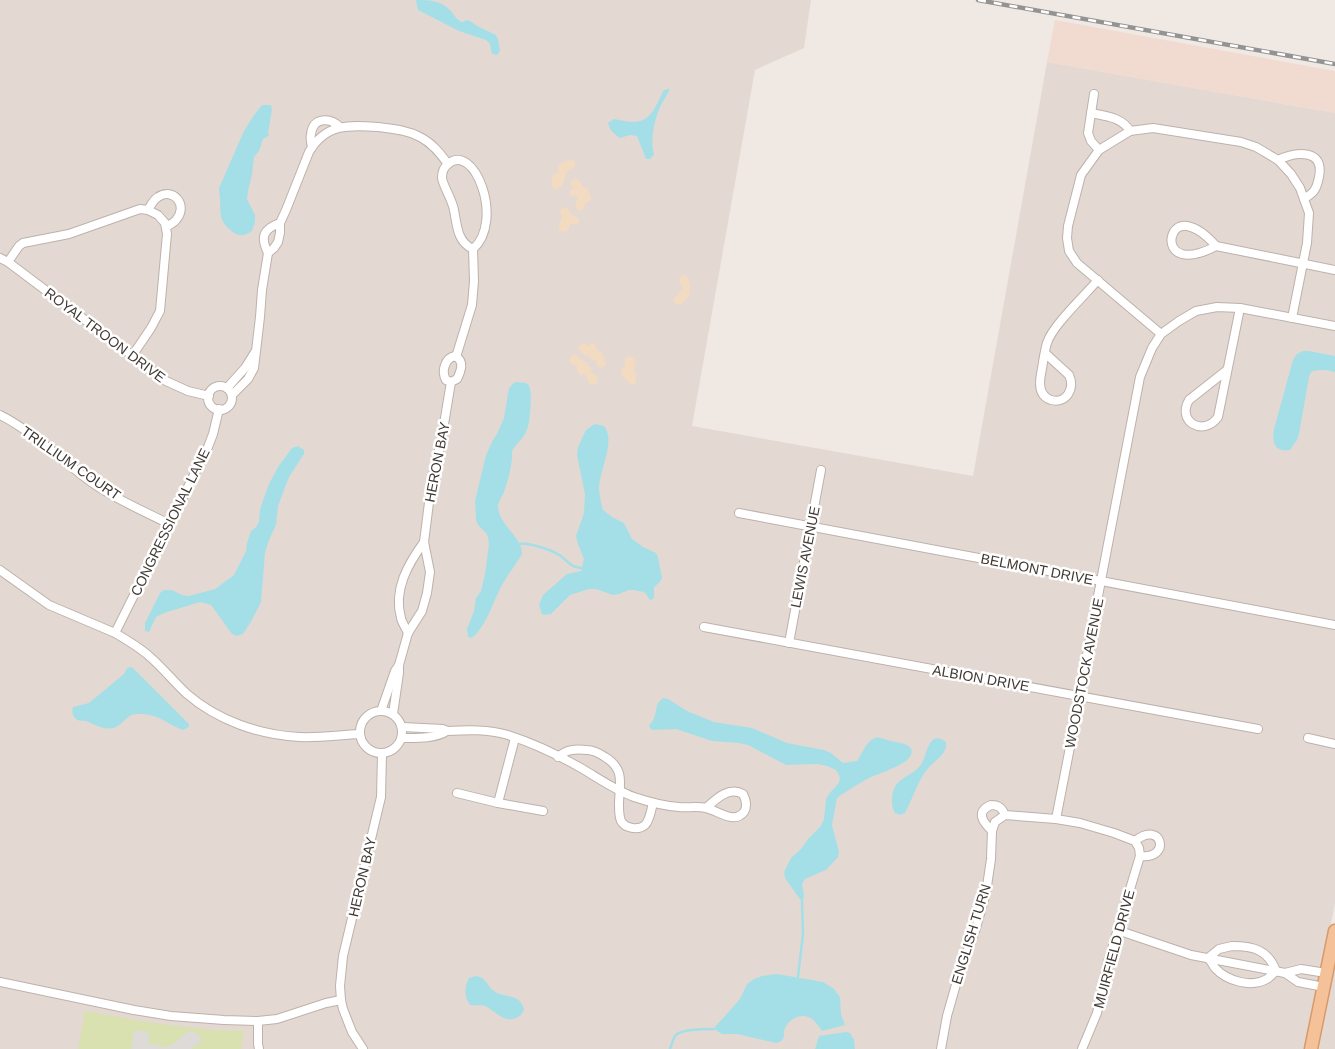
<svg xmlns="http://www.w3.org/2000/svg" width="1335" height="1049" font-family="Arial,sans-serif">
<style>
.residential{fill:#e3d9d2}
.commercial{fill:#f1dacf}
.green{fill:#d8e1af}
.sand{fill:#f2dbc1}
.parking{fill:#dedad8}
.water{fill:#a4dfe8}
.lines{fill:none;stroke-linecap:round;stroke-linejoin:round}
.stream{stroke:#a4dfe8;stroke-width:2.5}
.minor-casing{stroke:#bdb2aa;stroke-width:10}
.primary-casing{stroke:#d8996a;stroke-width:15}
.minor{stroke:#fff;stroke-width:8}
.primary{stroke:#f5c198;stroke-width:12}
.rail-casing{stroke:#939393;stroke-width:4.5}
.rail{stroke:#fff;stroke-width:2.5;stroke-dasharray:8;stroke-linecap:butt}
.labels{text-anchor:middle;stroke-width:5;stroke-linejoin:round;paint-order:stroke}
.street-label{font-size:14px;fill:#413934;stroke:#fff}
</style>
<rect width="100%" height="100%" fill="#f0e9e3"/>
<g class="residential">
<path d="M0 0H811L804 48 755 70 692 426 973 476 1047 62 1335 113V903L1306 1049H0Z"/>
<path d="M1335 964V1049H1319Z"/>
</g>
<path class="commercial" d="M1055 20 1335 71V113L1047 62Z"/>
<path class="green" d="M85 1011C138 1021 190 1030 244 1031L241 1049H78Z"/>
<g class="sand">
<path d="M569 160 575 161V167L567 171C563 180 566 185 556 190L552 186V176L558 172 559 164Z"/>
<path d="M576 179H578C583 186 580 187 588 189L589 193 591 197 590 201 585 203 584 209 580 211 575 207 578 198 575 196 570 195 569 192 573 188 570 182 573 180Z"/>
<path d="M563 207C569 207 568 210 571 214 573 216 577 217 579 218V221L578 224H570L568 230 563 232 559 230V224L562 219 560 212Z"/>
<path d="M685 275C691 280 691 290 689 297L685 299 682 304H676L673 300 674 297 679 295 678 294 683 288 679 281 681 276Z"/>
<path d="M584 343 589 346 591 344 594 343 598 351 602 352 606 365 602 368C597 367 597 365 596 361L591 359 589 355H584L578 348 579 346Z"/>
<path d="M573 354H576L581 360 588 363 587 365 591 367V372C604 378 596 390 588 382L587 376 584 374 580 375 577 371V366L571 364 569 360Z"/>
<path d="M630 356 634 358 636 362 634 369 636 374 635 377 636 380V384L633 385 629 383 628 380 623 377 621 371 625 365V359Z"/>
</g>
<path class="parking" d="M134 1030 149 1032 148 1043 165 1047 172 1045 188 1031 197 1033 202 1041 191 1049H131Z"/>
<g class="water">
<path d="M416 0C429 0 440 0 450 10 455 15 455 19 462 22L467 20 472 22 477 26 496 35 498 39 500 51 497 55 492 54 490 44 486 40 459 31 418 10Z"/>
<path d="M670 89C667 95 663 101 660 107 654 121 650 140 654 155L650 159H646L637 136 630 135 620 138C614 134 610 131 608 123L614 119C621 120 628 122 635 122 653 120 656 104 664 90Z"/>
<path d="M262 105H271L272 110 268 133 269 135 268 136 263 139 259 151 254 157 252 175 248 191 247 199 255 215V222L252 231C248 233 245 236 240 235 234 235 225 226 222 220 219 211 221 207 220 200 220 195 219 192 219 188L244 131 254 115Z"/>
<path d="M1303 351H1309L1335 356V372C1327 370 1320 369 1311 372L1309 377 1299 434 1297 440 1290 450C1274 453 1272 441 1274 429L1293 360 1297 354Z"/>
<path d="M515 382 526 383C529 385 529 385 530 389 532 397 530 425 526 432 523 439 516 444 512 451 513 463 508 480 504 492 502 497 498 501 498 507 499 525 523 538 522 554 516 565 507 575 501 587 492 604 487 625 472 638L468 637 467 629 474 611 476 598 481 591 485 574 489 544 488 538 487 534 478 525 476 520 475 501 486 455 493 440 497 434 504 418 509 388Z"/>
<path d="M595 424 604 426C616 441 600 469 599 487 599 494 601 503 603 510L612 517 624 523 632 539 643 547 656 553 658 557 662 578 660 582 654 587V598L651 600 649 599 646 594 644 592 633 590H629L619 594 613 595 596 589H589L570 595 551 614 544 615 542 614 539 605 543 595 567 574 581 571 584 559 578 544 576 536 584 513 585 494 577 455 578 447 583 436 586 430Z"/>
<path d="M298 446 304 450V454L289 477 278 506 276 525 269 540 265 553 261 602 252 620 243 634 237 636 232 634 211 605 200 602 164 613 156 617 149 632 145 631V623L160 593 164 590H172L182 595 189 596 215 589 234 575 246 551 247 543 251 531 256 527 259 522 260 509 269 484 278 467 292 448Z"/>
<path d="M132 667 189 724V727L183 730C166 724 160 714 139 714 126 714 126 722 116 727 105 732 95 724 86 721 81 720 78 722 75 718 72 715 72 711 73 707L89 703 124 674 127 668Z"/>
<path d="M663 698 668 699 687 711 714 722 752 728 787 743 824 750 831 753 843 763 857 761C862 754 865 744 873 739 879 735 885 740 891 741 899 743 919 744 909 758 903 766 877 774 867 779 857 785 846 791 837 798L832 825 839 852 838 857 826 870 805 879 802 884 804 895 803 901 802 902 785 878 784 872 791 858 801 849 808 839 821 826 824 819 826 799 829 794 838 784 840 779 839 775 836 770 827 766 818 764 786 765 748 745 739 743 712 741 676 729 653 730 650 728 649 725C651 723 653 721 654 718 658 709 654 705 663 698Z"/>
<path d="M937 738 941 739 946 742C948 753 936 760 929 767 918 780 913 798 905 813L900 815 895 813C892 808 892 804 892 798 894 777 908 779 919 767 927 759 926 740 937 738Z"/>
<path d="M777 974 823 982 834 989 840 997 841 1014 845 1025 822 1031C819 1027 816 1022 812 1019 802 1012 790 1018 785 1028 783 1031 785 1036 783 1039 781 1042 780 1042 776 1043L737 1034H722L717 1031 715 1027 740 999 747 984 754 979 762 976Z"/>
<path d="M476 976C486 977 487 986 494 991 505 999 519 992 524 1009 522 1014 521 1016 516 1018 504 1023 496 1012 487 1007 481 1004 476 1006 470 1005 464 997 464 987 469 978Z"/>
<path d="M846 1032 850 1033 854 1040 855 1049H815L819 1036Z"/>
</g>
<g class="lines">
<g class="stream">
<path d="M520 544C529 542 555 551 562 557 571 564 569 566 582 568"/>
<path d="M798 977 803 934 802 902"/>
<path d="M670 1049C672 1044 673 1037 677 1034 684 1029 706 1029 715 1029"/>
</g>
<defs>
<g id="minor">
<path d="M1094 94 1088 133 1091 141 1099 150"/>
<path d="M1091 113C1105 116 1122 117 1130 131"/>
<path d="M312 147C311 143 310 138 311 134 313 117 330 117 340 127"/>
<path d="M1278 160C1296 151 1325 149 1319 177 1318 182 1317 188 1313 192 1311 194 1307 197 1304 199"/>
<path d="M148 210C151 205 153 200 158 197 173 187 189 205 176 220 174 223 170 224 166 227"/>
<path d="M280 223C263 229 260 237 268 253L274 248 278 242 280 233V223L286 210 309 152C326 123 350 125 378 127 393 129 407 130 420 137 432 143 440 153 448 164"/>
<path d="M1216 246C1209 238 1199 228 1187 226 1170 223 1165 250 1182 254 1192 257 1207 251 1216 246L1335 270"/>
<path d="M0 258 8 262 166 381 188 391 209 396"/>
<path d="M8 262 19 246 23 243 69 234 140 209 148 210 158 215 165 223 167 234 160 311 151 328 132 356"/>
<path d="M1161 334 1077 263 1069 251 1067 238 1068 226 1081 175 1099 150 1130 131 1153 128 1241 142 1256 147 1278 160 1291 174 1300 188 1309 213 1307 243 1292 318"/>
<path d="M1045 353 1069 375C1075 388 1067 404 1051 400 1039 396 1039 384 1041 374 1043 364 1044 353 1047 343 1052 326 1085 295 1098 280"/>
<path d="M455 356C465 361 461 371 457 379L451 382 446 380C441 371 445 358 455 356Z"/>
<path d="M456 357 472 305 474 281 473 249C505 221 474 141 448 164 444 167 442 172 442 178 443 186 452 199 454 210 457 225 457 242 473 249"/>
<path d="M1227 370 1189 400C1176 422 1204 437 1218 417L1240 308"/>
<circle cx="220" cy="398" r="12"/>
<path d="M227 388 245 368 255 352"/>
<path d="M232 395 248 379 254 368 260 317 262 290 268 253"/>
<path d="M0 415C34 432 63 462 94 484 117 500 144 511 169 524"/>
<path d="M739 513 1335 625"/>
<path d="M0 570 49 605 115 633C127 640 139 647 149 656 163 668 174 682 187 694 217 720 259 735 299 737 319 738 339 735 359 734"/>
<path d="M704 627 1258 729"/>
<path d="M115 633 208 447 213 434 219 409"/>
<path d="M408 633C406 628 402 623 401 618 393 590 408 564 424 542"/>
<path d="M789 643 821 470"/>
<circle cx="381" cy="732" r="21"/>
<path d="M381 711 395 671 399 665"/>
<path d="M393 714 399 673V665L408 633 422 611 427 593 430 572 424 542 432 479 441 442 451 382"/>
<path d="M402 727 443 729 447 731C467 730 488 729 508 735 530 742 560 756 581 768 598 778 615 790 634 797 649 802 663 806 679 807 687 808 697 806 706 808 717 810 734 825 744 812 748 806 746 800 743 794 729 786 716 799 706 808"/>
<path d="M402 738C416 738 435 739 447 731"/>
<path d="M1308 738 1335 744"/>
<path d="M558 757C567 749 575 749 587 750 593 750 599 753 605 757 626 770 619 784 619 805 619 810 619 816 621 821 625 828 638 831 645 825 650 820 651 810 653 803"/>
<path d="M457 793 498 803 543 811"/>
<path d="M498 803 515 738"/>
<path d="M1056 819 1080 696 1090 638 1140 377 1152 348 1161 334 1179 321 1196 311 1217 307 1240 308 1335 326"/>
<path d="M992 831C983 822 975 812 991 805 999 805 1002 808 1005 815"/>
<path d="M1135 841C1162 819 1172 860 1140 856"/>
<path d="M1117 930 1191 955 1285 973 1298 982 1324 987"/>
<path d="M1232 946C1254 946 1268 950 1276 971 1273 974 1270 977 1267 979 1251 988 1227 981 1215 968 1213 965 1211 961 1208 958L1219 949Z"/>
<path d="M1285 973 1301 969 1326 973"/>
<path d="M0 982 134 1010 171 1016 224 1020 258 1021 277 1019 326 1003 341 1000"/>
<path d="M258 1021V1044L259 1049"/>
<path d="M363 1049 352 1032 343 1009 341 1000 340 986 343 956 381 797 382 754"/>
<path d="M941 1049 947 1016 959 974 976 928 986 893 991 859 992 831 995 822 1005 815 1056 819 1080 823 1114 833 1135 841 1139 848 1140 856 1108 962 1097 1013 1082 1049"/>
</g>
<path id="primary" d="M1311 1049 1335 931"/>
</defs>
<use href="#minor" class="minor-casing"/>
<use href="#primary" class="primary-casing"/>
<use href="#minor" class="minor"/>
<use href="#primary" class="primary"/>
<defs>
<path id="rail" d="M978 0 1335 64"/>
</defs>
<use href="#rail" class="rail-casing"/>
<use href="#rail" class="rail"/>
</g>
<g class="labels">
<g class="street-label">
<text transform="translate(105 335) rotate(37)" y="5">ROYAL TROON DRIVE</text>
<text transform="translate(437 462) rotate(-79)" y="5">HERON BAY</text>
<text transform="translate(71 463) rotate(35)" y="5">TRILLIUM COURT</text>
<text transform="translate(170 522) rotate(-64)" y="5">CONGRESSIONAL LANE</text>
<text transform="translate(805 557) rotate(-79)" y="5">LEWIS AVENUE</text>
<text transform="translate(1037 569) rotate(11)" y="5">BELMONT DRIVE</text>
<text transform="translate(1084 673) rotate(-79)" y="5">WOODSTOCK AVENUE</text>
<text transform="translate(981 678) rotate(10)" y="5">ALBION DRIVE</text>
<text transform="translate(362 877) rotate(-77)" y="5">HERON BAY</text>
<text transform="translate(971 934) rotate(-73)" y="5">ENGLISH TURN</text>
<text transform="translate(1114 949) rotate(-75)" y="5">MUIRFIELD DRIVE</text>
</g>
</g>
</svg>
